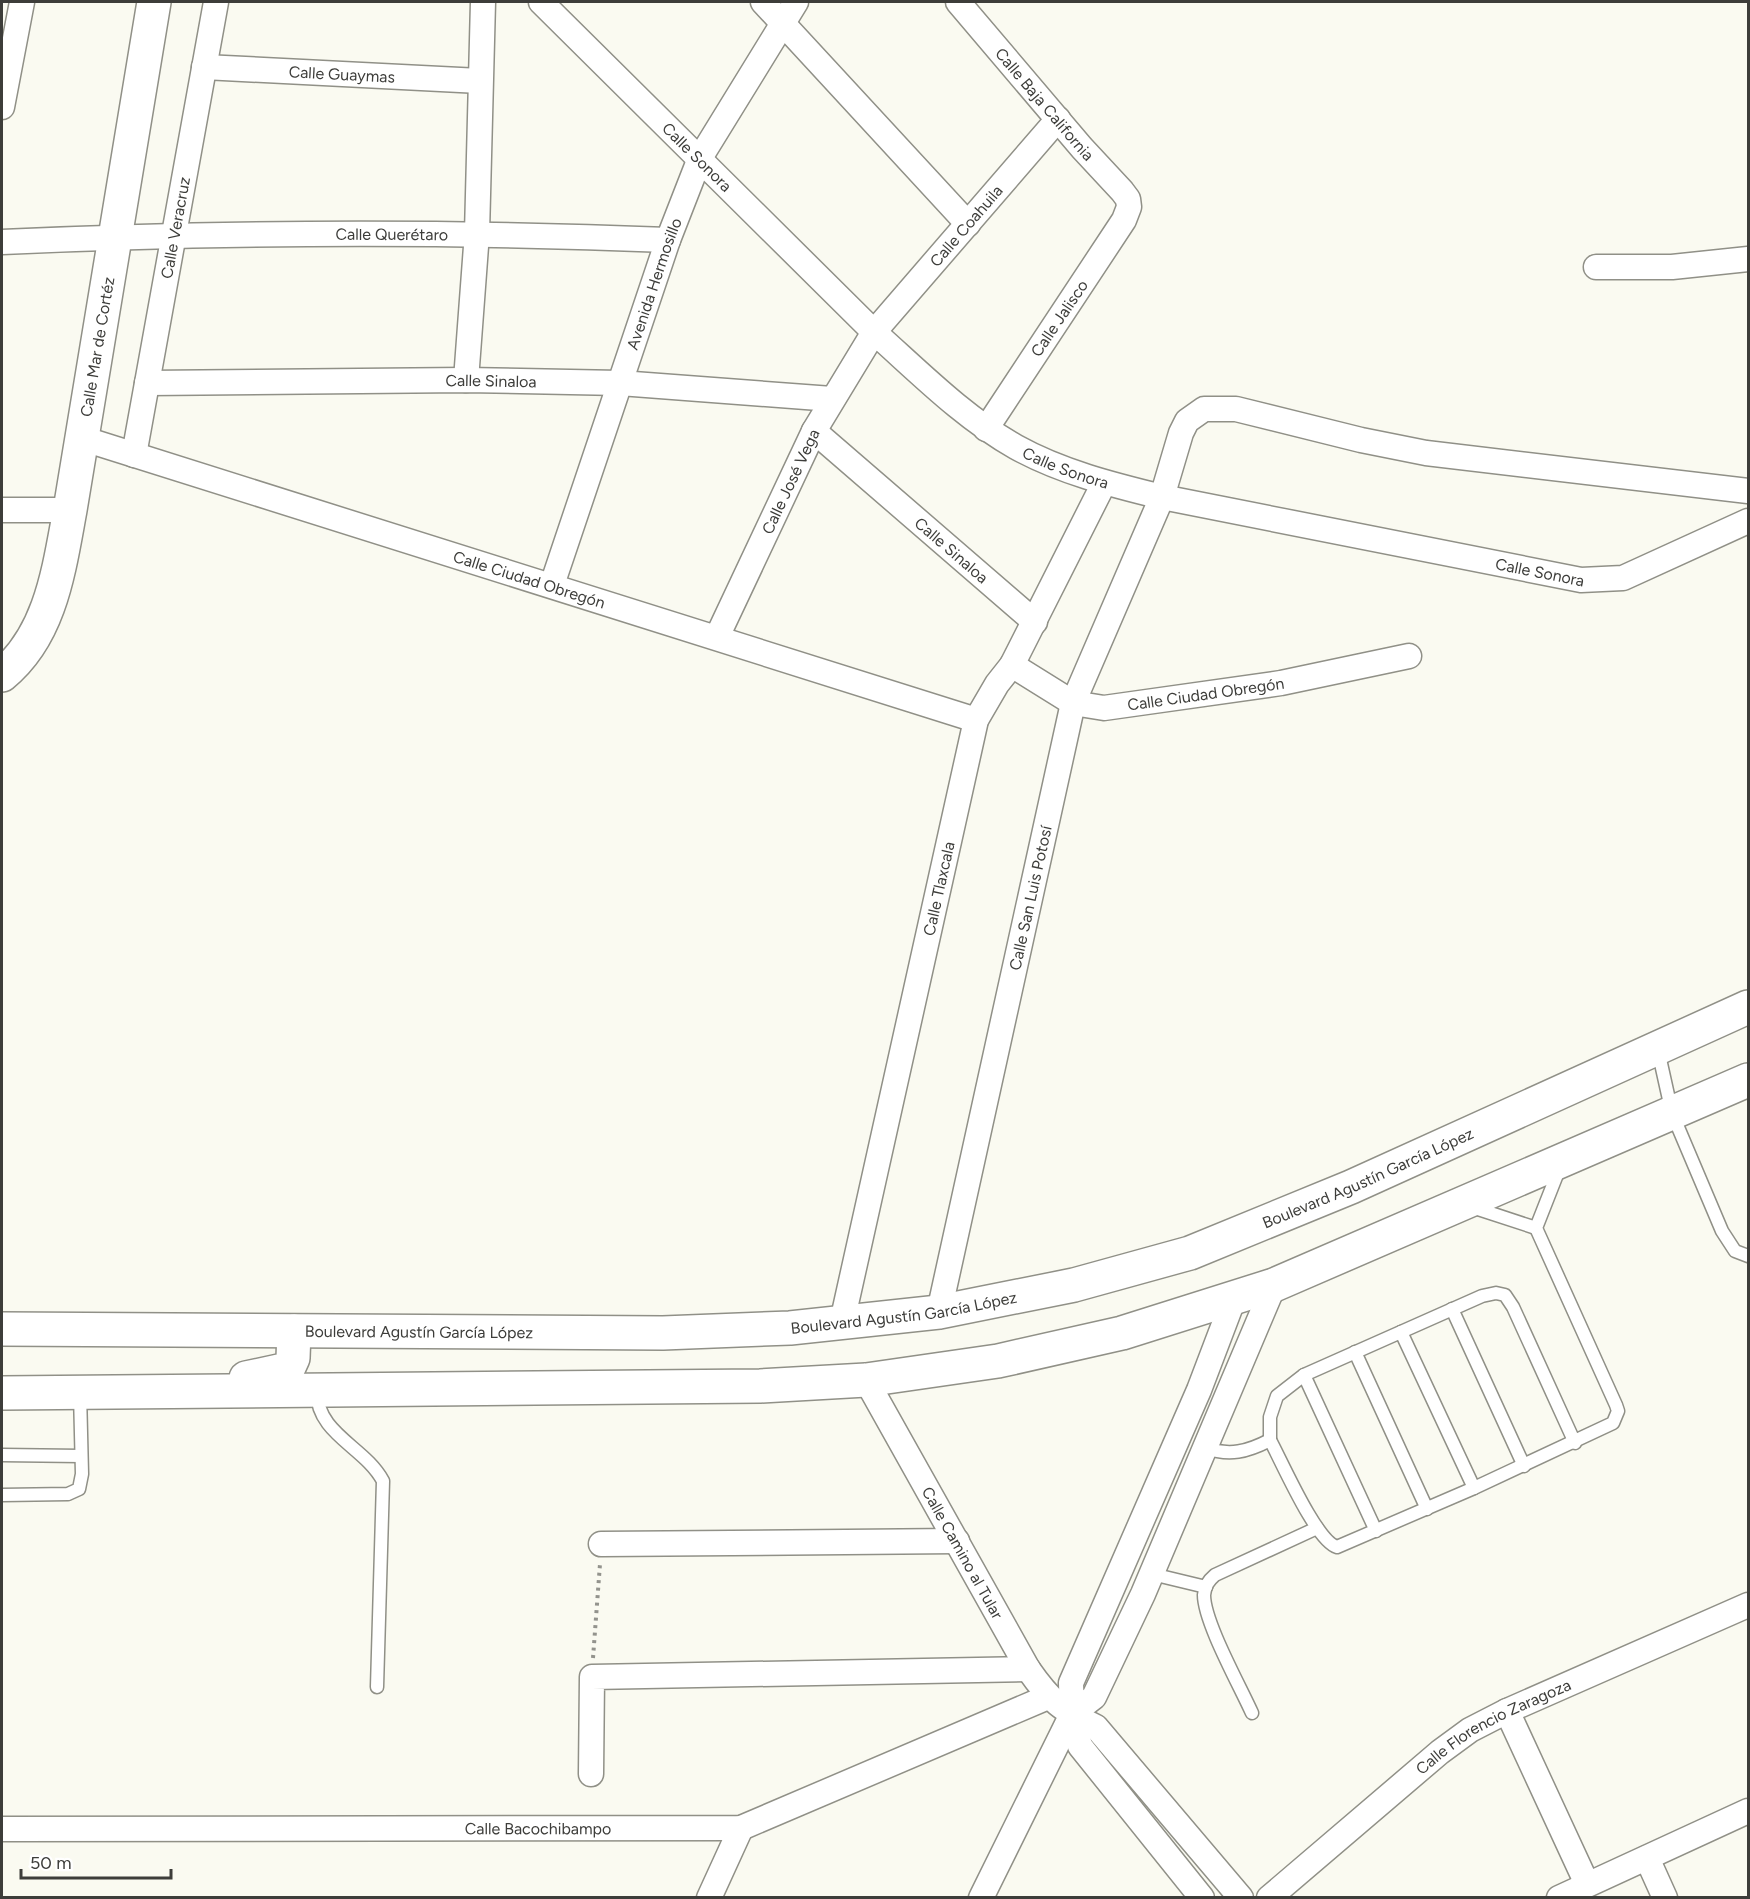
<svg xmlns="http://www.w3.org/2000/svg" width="1750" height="1899" font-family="Figtree,sans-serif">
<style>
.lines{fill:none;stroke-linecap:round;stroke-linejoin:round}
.lane-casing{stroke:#909087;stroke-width:15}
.street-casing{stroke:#909087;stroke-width:27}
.secondary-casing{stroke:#909087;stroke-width:36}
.primary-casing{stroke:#909087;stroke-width:36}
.path{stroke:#93938d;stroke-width:4;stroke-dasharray:3 4.5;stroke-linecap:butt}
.lane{stroke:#fff;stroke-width:12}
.street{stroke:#fff;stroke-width:24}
.secondary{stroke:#fff;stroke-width:33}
.primary{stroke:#fff;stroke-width:33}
.labels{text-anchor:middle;stroke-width:4.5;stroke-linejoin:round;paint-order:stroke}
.street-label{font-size:16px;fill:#3d3d3a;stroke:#fff}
</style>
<rect width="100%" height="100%" fill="#fafaf1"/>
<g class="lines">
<defs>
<g id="lane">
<path d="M1658 1050 1672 1113 1722 1231 1735 1251 1748 1256"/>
<path d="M1472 1207 1536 1228"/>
<path d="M1452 1309 1524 1466"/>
<path d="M1401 1332 1474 1488"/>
<path d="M1355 1352 1427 1509"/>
<path d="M1304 1375 1376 1531"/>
<path d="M317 1392C317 1434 365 1447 383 1481L377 1687"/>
<path d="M1270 1440V1417L1277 1396 1304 1375 1482 1296 1496 1293 1505 1295 1513 1307 1575 1443"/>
<path d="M1205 1448C1230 1456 1247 1452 1270 1440 1282 1462 1316 1541 1337 1547L1474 1488 1613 1423 1618 1411 1616 1405 1536 1228 1560 1167"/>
<path d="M2 1455 81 1456"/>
<path d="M2 1495 68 1494 79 1489 82 1474 80 1393"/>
<path d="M1152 1574 1206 1587"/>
<path d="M1252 1713C1240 1686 1204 1622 1204 1595 1205 1586 1208 1581 1215 1575L1317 1528"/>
</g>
<g id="street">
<path id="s1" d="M541 2 874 332C919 372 963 417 1016 447 1061 472 1113 485 1162 497L1581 580 1623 578 1748 521"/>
<path d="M763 2 968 224"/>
<path id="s2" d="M958 2 1082 148 1122 191 1128 199 1129 207 1124 220 986 429"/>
<path id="s3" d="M204 67 480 81"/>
<path d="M2 107 22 2"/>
<path id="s4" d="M2 242C224 232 445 231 668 240"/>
<path d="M1596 267H1672L1748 259"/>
<path d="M466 380 477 233 483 2"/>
<path id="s5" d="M147 383 466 380 620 383 832 399"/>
<path id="s6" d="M814 431 1035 622"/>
<path id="s7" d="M81 438 976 720"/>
<path id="s8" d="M134 455 216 2"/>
<path d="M2 510H70"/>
<path id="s9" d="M552 585 668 240 700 158 796 2"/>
<path id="s10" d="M717 637 814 431 874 332 1058 119"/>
<path id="s11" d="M1012 665 1073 703 1104 708 1281 683 1409 656"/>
<path id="s12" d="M939 1312 1073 703 1162 497 1181 433 1187 421 1204 409H1236L1361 440 1426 453 1748 491"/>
<path id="s13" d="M842 1322 976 720 997 684 1012 665 1104 483"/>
<path id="s14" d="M866 1380 1028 1669C1051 1702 1061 1709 1096 1727L1241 1898"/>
<path d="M601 1544 957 1541"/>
<path d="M1507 1711 1587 1884"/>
<path d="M591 1774 592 1677 1028 1669"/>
<path id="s15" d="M2 1829 741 1828 1048 1697"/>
<path d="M1647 1858 1665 1898"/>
<path d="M709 1898 741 1828"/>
<path d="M981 1898 1072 1714 1094 1697 1143 1594 1274 1285"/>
<path d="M1202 1898 1080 1746 1072 1714 1071 1683 1199 1390 1234 1298"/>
<path id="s16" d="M1269 1898 1440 1752 1470 1730 1507 1711 1748 1605"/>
<path d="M1559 1898 1748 1811"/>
</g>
<g id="secondary">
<path id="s17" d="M2 675C51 635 59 569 70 510L154 2"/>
</g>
<g id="primary">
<path id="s18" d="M2 1329 663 1333 790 1328 939 1312 1074 1285 1190 1253 1351 1187 1748 1007"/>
<path d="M246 1378 288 1369 293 1358 294 1331"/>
<path d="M2 1393 760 1386 866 1380 998 1361 1122 1333 1274 1285 1748 1080"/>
</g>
</defs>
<use href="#lane" class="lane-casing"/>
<use href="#street" class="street-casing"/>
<use href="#secondary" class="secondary-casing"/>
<use href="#primary" class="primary-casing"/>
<path class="path" d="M593 1658 600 1564"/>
<use href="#lane" class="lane"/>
<use href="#street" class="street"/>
<use href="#secondary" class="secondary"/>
<use href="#primary" class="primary"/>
</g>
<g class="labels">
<g class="street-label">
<text dy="6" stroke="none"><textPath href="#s3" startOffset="138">Calle Guaymas</textPath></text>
<text dy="6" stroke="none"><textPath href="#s2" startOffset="134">Calle Baja California</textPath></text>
<text dy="6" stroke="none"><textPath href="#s1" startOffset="220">Calle Sonora</textPath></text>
<text dy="6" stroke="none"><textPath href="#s10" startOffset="484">Calle Coahuila</textPath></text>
<text dy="6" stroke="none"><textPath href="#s8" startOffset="231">Calle Veracruz</textPath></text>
<text dy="6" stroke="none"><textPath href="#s4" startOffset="390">Calle Querétaro</textPath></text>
<text dy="6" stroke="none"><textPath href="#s9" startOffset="318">Avenida Hermosillo</textPath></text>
<text transform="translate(1059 318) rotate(-56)" y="6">Calle Jalisco</text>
<text dy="6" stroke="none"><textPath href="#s17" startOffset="348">Calle Mar de Cortéz</textPath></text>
<text dy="6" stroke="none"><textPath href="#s5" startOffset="344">Calle Sinaloa</textPath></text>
<text dy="6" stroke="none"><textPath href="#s1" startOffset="706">Calle Sonora</textPath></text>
<text dy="6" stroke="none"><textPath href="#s10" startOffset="172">Calle José Vega</textPath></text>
<text dy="6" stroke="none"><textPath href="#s6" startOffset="182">Calle Sinaloa</textPath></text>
<text dy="6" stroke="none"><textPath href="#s1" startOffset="1192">Calle Sonora</textPath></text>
<text dy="6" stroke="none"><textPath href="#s7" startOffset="470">Calle Ciudad Obregón</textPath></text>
<text dy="6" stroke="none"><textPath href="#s11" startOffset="206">Calle Ciudad Obregón</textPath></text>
<text dy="6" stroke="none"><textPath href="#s13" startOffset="444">Calle Tlaxcala</textPath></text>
<text dy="6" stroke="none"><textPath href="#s12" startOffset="424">Calle San Luis Potosí</textPath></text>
<text dy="6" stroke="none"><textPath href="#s18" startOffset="1389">Boulevard Agustín García López</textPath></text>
<text dy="6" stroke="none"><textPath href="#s18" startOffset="903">Boulevard Agustín García López</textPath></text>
<text dy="6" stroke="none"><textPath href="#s18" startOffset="417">Boulevard Agustín García López</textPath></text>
<text dy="6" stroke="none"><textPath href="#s14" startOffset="198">Calle Camino al Tular</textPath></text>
<text dy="6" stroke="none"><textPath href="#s16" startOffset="284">Calle Florencio Zaragoza</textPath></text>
<text dy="6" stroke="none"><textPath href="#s15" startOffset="536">Calle Bacochibampo</textPath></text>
</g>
</g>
<rect width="1750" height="1899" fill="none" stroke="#3d3d3a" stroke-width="6"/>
<path d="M21 1869v9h150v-9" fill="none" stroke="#3d3d3a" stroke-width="3"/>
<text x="30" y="1869" font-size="18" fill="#3d3d3a" stroke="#ffffff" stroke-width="4.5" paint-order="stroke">50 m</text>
</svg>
